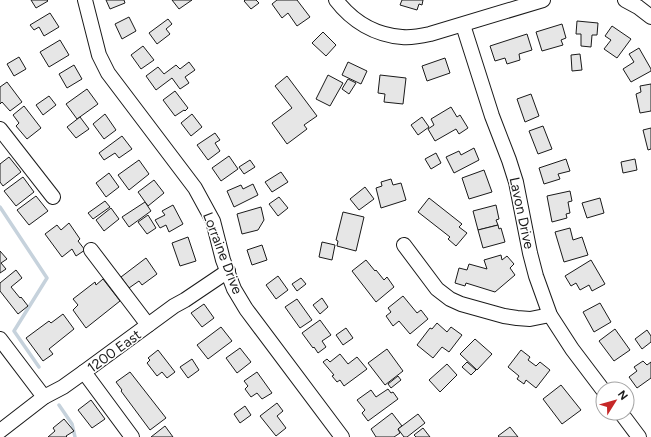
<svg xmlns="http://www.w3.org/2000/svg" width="651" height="437" font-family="Figtree,sans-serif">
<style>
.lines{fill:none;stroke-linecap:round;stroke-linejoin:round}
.stream{stroke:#c6d2dc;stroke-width:3.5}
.building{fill:#e6e6e6;stroke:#1a1a1a}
.minor-casing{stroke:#1a1a1a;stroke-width:16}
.minor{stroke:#fff;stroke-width:14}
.labels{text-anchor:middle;stroke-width:3;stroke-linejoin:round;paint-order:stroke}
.street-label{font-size:14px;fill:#1a1a1a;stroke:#fff}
</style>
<rect width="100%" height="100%" fill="#fff"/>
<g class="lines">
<g class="stream">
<path d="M0 207 47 278 14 331 39 367"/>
<path d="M59 405 72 424 75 437"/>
</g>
</g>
<g class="building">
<path d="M31 0H47L48 1 36 8Z"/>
<path d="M106 0H124L125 3 110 9Z"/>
<path d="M172 0H192L179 9Z"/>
<path d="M245 0H256L259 3 251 9 244 1Z"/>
<path d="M277 0H297L310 17 297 26 288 13 282 18 272 4Z"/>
<path d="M402 0H423L422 5 419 4 417 10 400 5Z"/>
<path d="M50 13 59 27 44 36 39 27 34 30 30 25Z"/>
<path d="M129 17 136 31 122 39 115 24Z"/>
<path d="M168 19 172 24 166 29 170 34 157 44 149 33Z"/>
<path d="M577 21 598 23 597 35H592L591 47 581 46V34H576Z"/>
<path d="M562 24 566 38 561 40 563 45 542 51 536 32Z"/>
<path d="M612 26 631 39 617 58 604 49 611 40 605 36Z"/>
<path d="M323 32 336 45 326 56 312 43Z"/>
<path d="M527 34 532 50 519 54 520 60 507 64 505 58 495 61 490 46Z"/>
<path d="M60 40 69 55 49 67 40 52Z"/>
<path d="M143 46 154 60 141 69 131 55Z"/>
<path d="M639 48 651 69V71L631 82 623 69 634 62 629 54Z"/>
<path d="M580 54 582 70 572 71 571 55Z"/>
<path d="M19 57 26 69 14 76 7 64Z"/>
<path d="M445 58 450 73 427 81 422 66Z"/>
<path d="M189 62 195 70 185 77 189 83 180 89 172 78 156 90 146 76 158 67 164 74 176 65 180 69Z"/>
<path d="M348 62 367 71 361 84 342 75Z"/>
<path d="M74 65 82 79 67 88 59 74Z"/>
<path d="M328 75 343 83 330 106 316 99Z"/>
<path d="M380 75 406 78 403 104 384 102 385 94 378 93Z"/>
<path d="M287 76 317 116 304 125 307 129 287 144 272 123 292 108 275 86Z"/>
<path d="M348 79 356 83 349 94 342 89Z"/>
<path d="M7 82 22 102 10 111 2 102 0 104V87Z"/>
<path d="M651 84V111L640 113 636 94 641 92 640 86Z"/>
<path d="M87 89 98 104 77 119 66 104Z"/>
<path d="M175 91 188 108 185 111 184 110 175 116 163 100Z"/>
<path d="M531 94 539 116 525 122 517 99Z"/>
<path d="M49 96 56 105 43 115 36 105Z"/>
<path d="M24 106 41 128 27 139 16 126 19 123 13 115Z"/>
<path d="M451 107 457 117 460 115 468 128 459 134 456 129 435 141 428 129 434 125 431 119Z"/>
<path d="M105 114 116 130 104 139 93 124Z"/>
<path d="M192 114 202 127 191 136 181 123Z"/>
<path d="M80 117 89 129 76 138 67 127Z"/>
<path d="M422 117 429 127 418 135 411 125Z"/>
<path d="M543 126 552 149 538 154 529 131Z"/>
<path d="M651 128V149L648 150 643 130Z"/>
<path d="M215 133 220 140 215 143 220 151 208 160 197 145Z"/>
<path d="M122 136 132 149 119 158 115 153 104 160 99 153Z"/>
<path d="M474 148 479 160 454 173 446 157 459 151 461 155Z"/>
<path d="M436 153 441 163 431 169 425 159Z"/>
<path d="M229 156 238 169 221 181 212 168Z"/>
<path d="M9 157 21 172 3 186 0 182V164Z"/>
<path d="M566 159 570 171 558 174 560 179 544 184 539 168Z"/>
<path d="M635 159 637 170 623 173 621 162Z"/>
<path d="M139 160 149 174 129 190 118 175Z"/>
<path d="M250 160 255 167 244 174 239 167Z"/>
<path d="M484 170 492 192 469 199 462 178Z"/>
<path d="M281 172 288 182 272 192 265 182Z"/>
<path d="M109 173 119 187 106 197 96 183Z"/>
<path d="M23 177 34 192 16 206 4 191Z"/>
<path d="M391 179 393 185 401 183 406 200 381 208 376 188 382 186 381 182Z"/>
<path d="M154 180 164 193 148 206 138 192Z"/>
<path d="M253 184 258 195 234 207 227 191 241 185 243 189Z"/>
<path d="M365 187 374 199 359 210 350 199Z"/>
<path d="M570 191 572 201 568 202 570 213 566 214 567 218 552 222 547 196Z"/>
<path d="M36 196 48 211 29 225 17 210Z"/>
<path d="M279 197 288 208 278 216 269 204Z"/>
<path d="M429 198 462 224 459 227 467 233 456 246 448 239 450 237 418 212Z"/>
<path d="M600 198 604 213 587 218 582 203Z"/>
<path d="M105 201 110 207 93 219 88 213Z"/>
<path d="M145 202 151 211 129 227 122 217Z"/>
<path d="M173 205 183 224 169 232 166 225 160 228 155 220 165 215 162 211Z"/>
<path d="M496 205 499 219 496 220 498 225 478 230 473 211Z"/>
<path d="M261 207 264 220 258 230 242 234 237 214Z"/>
<path d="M111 208 119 219 104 231 96 220Z"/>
<path d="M343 212 364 217 356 251 337 246 338 241 336 240Z"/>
<path d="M148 215 156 228 147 234 138 222Z"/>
<path d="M69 223 80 239 78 241 85 250 76 256 72 249 62 257 45 234 57 225 61 230Z"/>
<path d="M498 225 499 229 501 228 505 242 483 248 478 230Z"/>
<path d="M570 228 573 240 582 237 588 255 564 262 555 232Z"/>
<path d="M188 237 196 261 180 266 172 243Z"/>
<path d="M322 242 335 245 332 260 319 257Z"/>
<path d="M262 245 267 260 252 265 247 250Z"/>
<path d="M0 251 7 259 1 263 6 269 0 273Z"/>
<path d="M501 255 502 260 507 256 514 264 510 268 515 275 495 292 466 283 465 286 455 283 459 268 467 270 469 264 487 269 484 260Z"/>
<path d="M146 258 157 274 142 285 139 281 129 288 121 277Z"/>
<path d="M366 260 375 271 376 270 384 280 387 277 394 287 376 302 352 271Z"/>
<path d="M591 260 605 284 592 291 589 285 580 290 576 283 571 286 565 276Z"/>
<path d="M16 270 22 278 11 287 20 298 21 297 28 306 18 314 0 291V283Z"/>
<path d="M278 276 288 290 276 299 266 285Z"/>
<path d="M301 278 306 284 297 291 292 284Z"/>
<path d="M103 279 120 301 86 328 73 310 78 305 73 299 95 282 96 285Z"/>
<path d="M403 296 417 313 421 310 428 319 410 334 399 321 393 326 386 316 391 312 388 308Z"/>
<path d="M322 298 328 307 320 314 313 305Z"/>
<path d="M297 299 312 320 300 328 285 307Z"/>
<path d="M600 303 611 322 594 332 583 312Z"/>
<path d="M204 304 214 318 202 327 191 313Z"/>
<path d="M63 314 74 329 49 349 53 354 43 361 26 338 49 321 51 323Z"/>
<path d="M320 320 331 335 322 341 326 347 318 353 314 347 313 348 302 333Z"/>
<path d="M437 323 447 332 451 327 462 335 449 352 442 347 433 358 417 345 430 328 432 329Z"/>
<path d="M221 327 232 341 208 359 197 345Z"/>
<path d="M346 328 353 338 343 345 336 335Z"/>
<path d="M615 329 630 350 614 361 599 341Z"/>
<path d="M647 330 651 336V342L642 349 635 339Z"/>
<path d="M475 339 492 354 477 370 460 354Z"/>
<path d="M240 348 251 362 237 373 226 358Z"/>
<path d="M387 349 403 371 385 385 368 363Z"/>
<path d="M158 350 175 372 167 378 162 372 157 376 147 363 150 360 148 358Z"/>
<path d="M521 350 530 357 528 360 536 366 540 362 550 370 536 388 526 380 524 384 517 379 519 376 508 367Z"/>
<path d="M340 354 348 364 357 357 367 369 344 386 340 380 337 382 332 376 334 375 323 362 327 359 330 362Z"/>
<path d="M192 359 199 370 188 378 180 367Z"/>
<path d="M643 361 647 365 651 362V378L637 388 629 377 637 371 634 367Z"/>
<path d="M467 362 476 370 471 375 462 367Z"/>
<path d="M447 364 457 375 440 392 429 380Z"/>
<path d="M130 372 166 418 150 430 121 391 122 390 116 382Z"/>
<path d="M257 372 272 393 262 399 257 393 251 397 245 389 248 386 244 381Z"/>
<path d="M398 376 401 380 391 388 388 384Z"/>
<path d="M561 385 581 410 562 424 543 399Z"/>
<path d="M388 389 391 393 393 392 398 399 368 421 362 413 365 410 357 400 371 390 376 397Z"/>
<path d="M91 400 105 419 92 428 78 410Z"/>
<path d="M277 403 283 411 277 416 286 428 276 436 260 416Z"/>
<path d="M245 406 251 415 240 423 234 414Z"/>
<path d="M392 413 402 426 398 429 400 433 394 437H376L371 429Z"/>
<path d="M418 414 425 423 407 437H404L398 429Z"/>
<path d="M64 419 74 431 66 436 67 437H48L55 431 53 428Z"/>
<path d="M165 426 173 437H151Z"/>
<path d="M510 427 518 437H499L498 436Z"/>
<path d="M423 428 430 437H416L414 435Z"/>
</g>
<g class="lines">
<defs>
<g id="minor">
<path d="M85 0 99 55 108 73 195 188 213 221 223 260 234 289 246 309 342 437"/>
<path d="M336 0C352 21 375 35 402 37 412 38 421 36 430 34L543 0"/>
<path d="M625 0 638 7 651 17"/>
<path d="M463 25 492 116 509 160 516 182 530 253 536 276 550 315 572 349 603 390"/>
<path d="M0 129 53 197"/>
<path d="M404 245 437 289 450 299 461 304 504 316 517 318 530 319 550 315"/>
<path d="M91 250 148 325"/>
<path d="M0 339 44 397"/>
<path d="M84 372 132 437"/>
<path d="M621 413 639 437"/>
<path d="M0 431 44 397 63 387 84 372 174 306 185 300 228 271"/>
</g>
</defs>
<use href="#minor" class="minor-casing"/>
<use href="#minor" class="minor"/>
</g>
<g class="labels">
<g class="street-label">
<text transform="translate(522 213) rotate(78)" y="5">Lavon Drive</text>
<text transform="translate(223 253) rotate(69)" y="5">Lorraine Drive</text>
<text transform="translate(114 351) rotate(-36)" y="5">1200 East</text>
</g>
</g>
<g transform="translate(615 401) rotate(53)"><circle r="19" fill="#ffffff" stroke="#a3a3a3"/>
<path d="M0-3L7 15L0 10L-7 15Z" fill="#c62828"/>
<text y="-6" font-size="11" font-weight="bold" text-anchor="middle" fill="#1a1a1a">N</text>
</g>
</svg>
